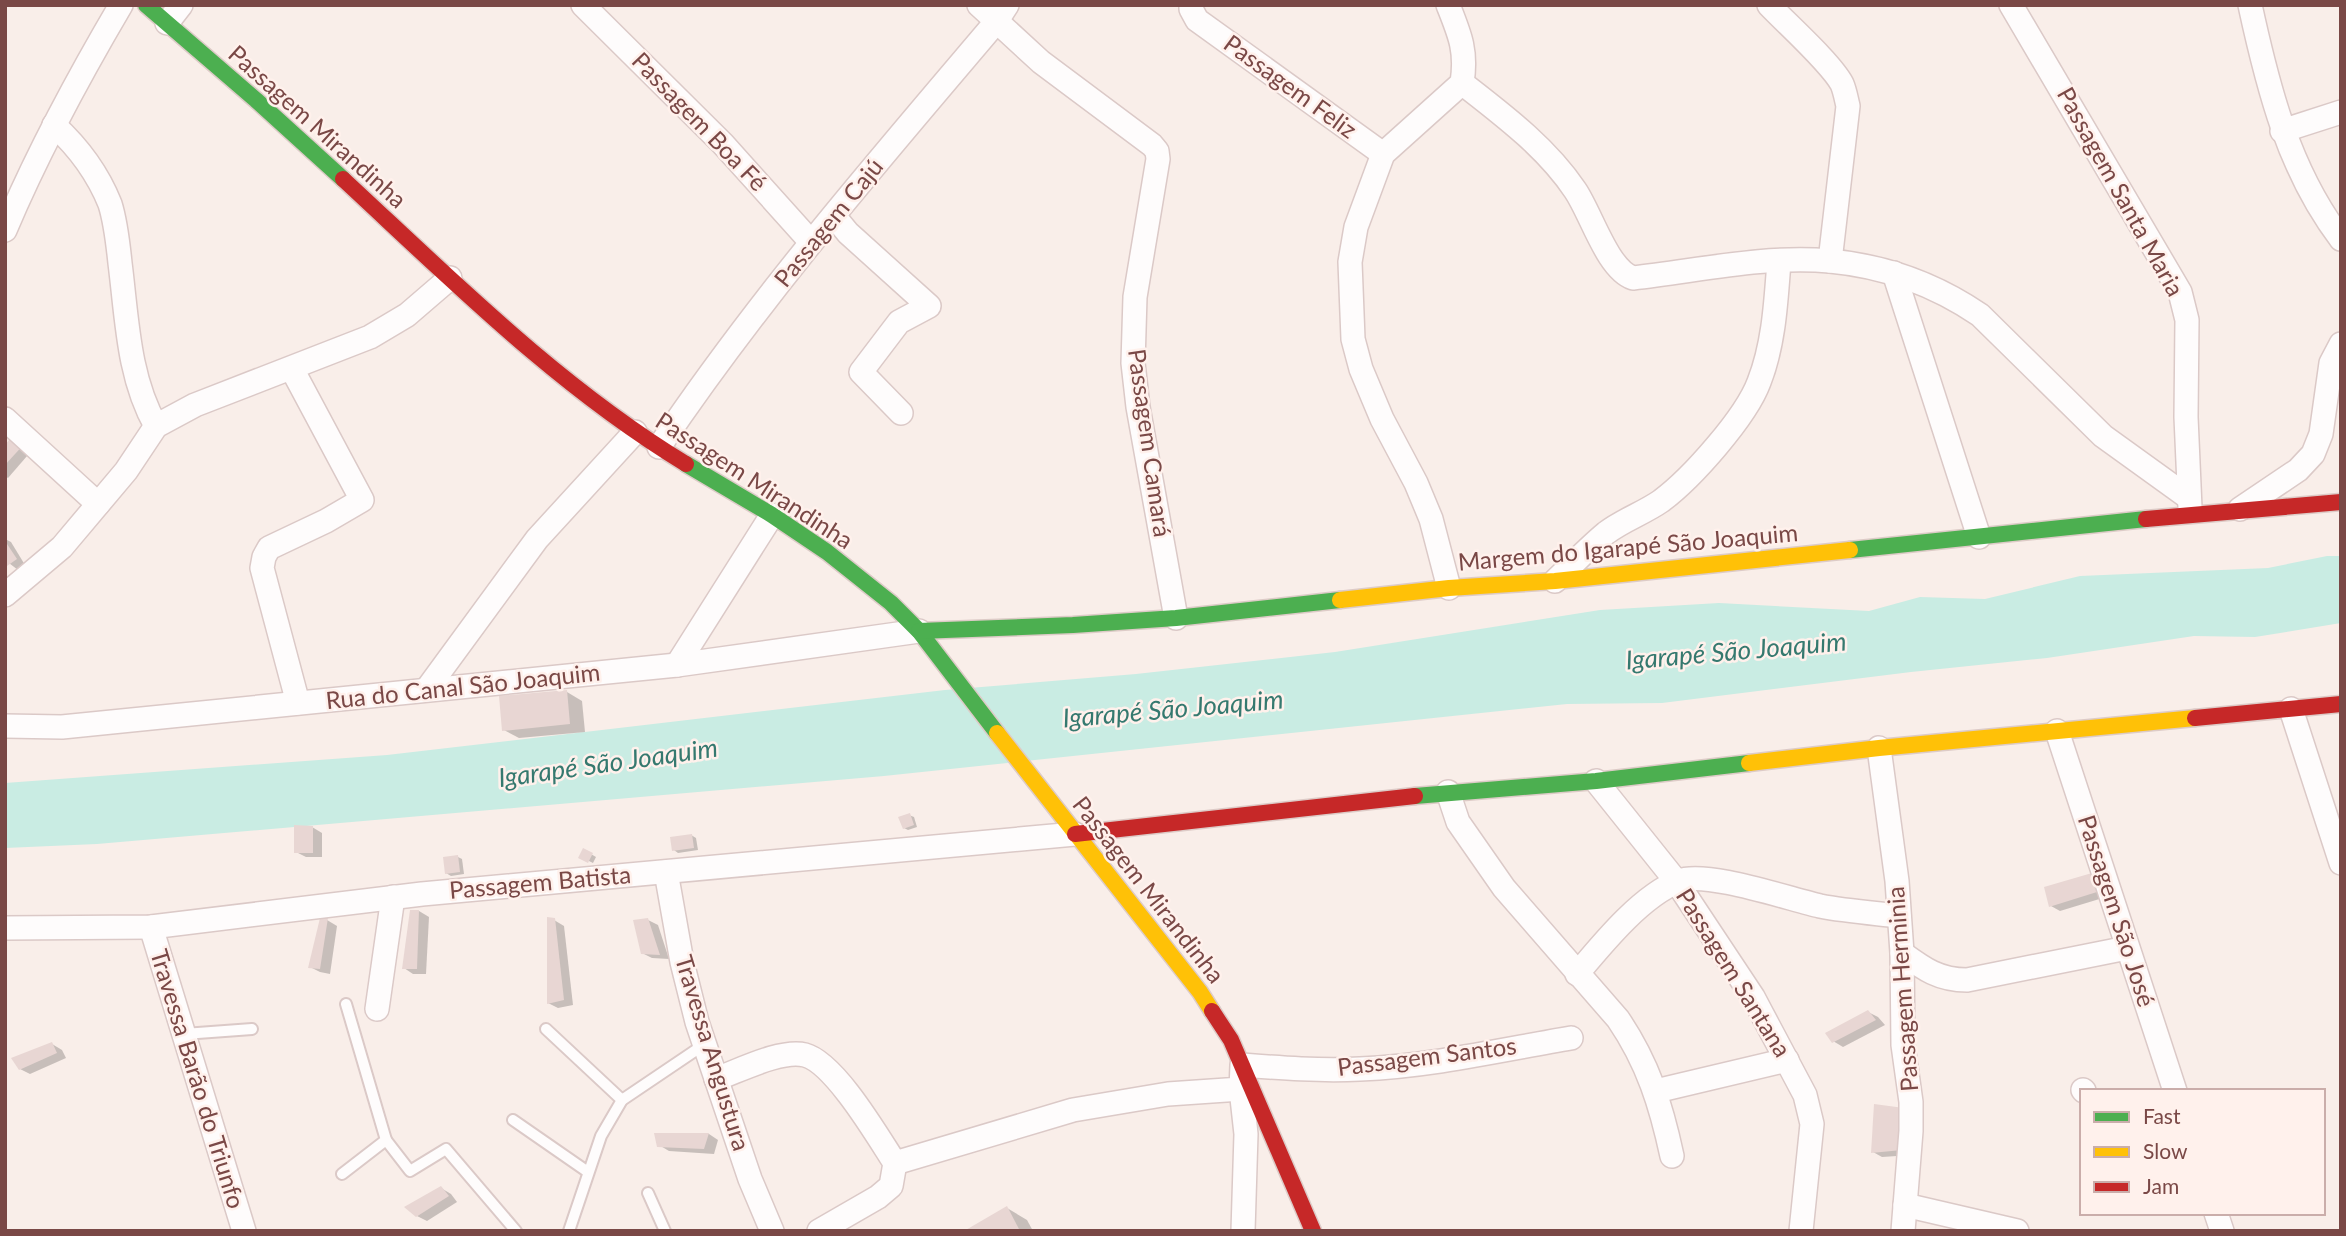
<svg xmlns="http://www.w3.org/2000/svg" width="2346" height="1236" font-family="Lato,sans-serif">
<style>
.water{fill:#c9ece3}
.shadow{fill:#0003}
.building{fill:#e8d6d3}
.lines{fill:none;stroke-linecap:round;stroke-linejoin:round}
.lane-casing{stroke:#dbc9c7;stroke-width:14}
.street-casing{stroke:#dbc9c7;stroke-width:26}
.fast-casing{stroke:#ddcbc7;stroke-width:19}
.slow-casing{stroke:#ddcbc7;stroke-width:19}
.jam-casing{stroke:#ddcbc7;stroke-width:19}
.lane{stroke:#fefcfc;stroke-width:10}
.street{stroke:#fefcfc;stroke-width:23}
.fast{stroke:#4caf50;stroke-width:16}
.slow{stroke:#ffc107;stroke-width:16}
.jam{stroke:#c62828;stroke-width:16}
.labels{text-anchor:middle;stroke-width:5;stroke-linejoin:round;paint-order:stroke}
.street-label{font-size:24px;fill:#7a4846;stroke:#fff1ec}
.water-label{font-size:26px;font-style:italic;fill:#35796f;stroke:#fff1ec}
</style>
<rect width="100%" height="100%" fill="#f9eee9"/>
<path class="water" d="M2327 556H2341V623L2255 637 2194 636 2047 658 1911 672 1662 703 1567 704 884 776 97 844 5 848V783L387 755 945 690 1136 674 1335 652 1600 610 1719 603 1869 611 1920 597 1985 599 2080 576 2268 568Z"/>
<g class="shadow">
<path d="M5 447 34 448 8 478 5 476Z"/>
<path d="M5 539 11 542 25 565 18 570 5 560Z"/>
<path d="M567 692 582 701 585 732 519 738 504 730Z"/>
<path d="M909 815 914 817 917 827 908 830 904 828Z"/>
<path d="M312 827 322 833V857H306L296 852Z"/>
<path d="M691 835 696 838 698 850 678 853 674 850Z"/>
<path d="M584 850 596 857 593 863 581 857Z"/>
<path d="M458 857 462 859 464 874 451 876 446 873Z"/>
<path d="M2092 875 2106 897 2060 911 2051 906Z"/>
<path d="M419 911 429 917 426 974H413L404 968 412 912Z"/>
<path d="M327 920 337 926 330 974 320 972 310 967Z"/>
<path d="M554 920 564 926 573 1005 558 1008 548 1003Z"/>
<path d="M648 920 658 925 669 959 652 958 642 953Z"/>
<path d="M1868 1012 1878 1017 1885 1025 1843 1047 1833 1041Z"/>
<path d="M52 1044 62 1050 66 1058 30 1074 20 1069Z"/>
<path d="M1875 1106 1912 1155 1882 1157 1873 1152Z"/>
<path d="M657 1134H709L718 1140 714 1154 669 1151 659 1145Z"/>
<path d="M441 1188 451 1194 457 1202 427 1221 417 1216Z"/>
<path d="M1007 1208 1027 1220 1033 1231H968Z"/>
</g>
<g class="building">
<path d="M14 434 26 442 5 465V445Z"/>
<path d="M5 541 17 559 7 566 5 563Z"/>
<path d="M567 690 570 724 502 731 499 696Z"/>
<path d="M910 813 914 825 903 829 898 817Z"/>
<path d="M294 825 313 826V853H294Z"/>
<path d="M692 834 694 848 672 851 670 837Z"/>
<path d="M583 848 593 853 588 863 578 858Z"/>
<path d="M458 855 460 872 445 874 443 857Z"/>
<path d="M2092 873 2097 892 2049 907 2044 887Z"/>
<path d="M410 910H419L417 969H402Z"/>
<path d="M547 917 555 918 564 1000 547 1004Z"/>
<path d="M320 918H328L320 969 308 968Z"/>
<path d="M648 918 660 955 641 954 633 920Z"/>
<path d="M1868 1010 1876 1020 1832 1043 1825 1033Z"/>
<path d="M52 1042 57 1053 19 1070 11 1058Z"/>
<path d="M1874 1104 1904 1108 1902 1150 1871 1153Z"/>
<path d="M654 1133H709L704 1149 657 1147Z"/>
<path d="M441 1186 449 1196 416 1217 404 1207Z"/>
<path d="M1007 1206 1020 1231H964Z"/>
</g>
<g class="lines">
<defs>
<g id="lane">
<path d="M546 1029 622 1100"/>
<path d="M184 1034 252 1029"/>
<path d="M513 1120 588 1172"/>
<path d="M386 1140 410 1171 446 1149 516 1231"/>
<path d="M342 1174 386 1140 346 1004"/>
<path d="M648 1193 665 1231"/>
<path d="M569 1231 601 1136 622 1100 705 1044"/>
</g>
<g id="street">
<path d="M583 5 723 144 811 242"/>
<path d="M979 5 1041 62 1152 145 1157 151 1158 159 1135 297 1133 363 1138 407 1176 618"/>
<path d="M1191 5V9L1197 20 1383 154"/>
<path d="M1448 5C1460 35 1467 51 1462 83L1383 154 1356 227 1350 262 1353 339 1361 369 1382 419 1416 483 1431 519 1449 588"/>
<path d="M1769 5C1787 24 1831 63 1842 84 1845 91 1846 98 1848 106L1830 261"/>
<path d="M2011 5 2180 292 2187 320 2186 417 2190 508"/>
<path d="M2250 5C2268 88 2289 171 2341 239"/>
<path d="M167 23 181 5"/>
<path d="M1462 83C1503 115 1546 147 1575 190 1591 213 1607 269 1633 278 1697 271 1765 255 1830 261 1884 266 1936 285 1980 315L2103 436 2189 498"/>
<path d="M54 125C78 147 98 174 110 204 116 223 118 244 120 263 127 318 128 377 156 426"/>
<path d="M2282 131 2341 112"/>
<path d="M834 216 848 233 929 306 899 322 861 372 901 413"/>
<path d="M5 230C38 152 78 78 121 5"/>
<path d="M1894 273 1979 537"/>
<path d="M292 369 362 500 326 521 269 548 264 557 262 568 298 703"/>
<path d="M5 419 98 504"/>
<path d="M659 447C760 297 879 160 996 22L1007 5"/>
<path d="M2240 509 2298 470 2313 454 2321 434 2331 363 2341 344"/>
<path d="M1555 581C1572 565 1588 548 1606 533 1623 520 1644 513 1661 501 1692 478 1746 417 1759 382 1774 344 1776 301 1779 261"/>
<path d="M5 595 62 547 126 471 156 426 195 405 370 337 407 315 450 278"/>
<path d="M677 665 772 515"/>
<path d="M427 689 537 539 635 432"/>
<path d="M2291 709 2341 863"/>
<path d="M5 726 62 727 677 665 919 631"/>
<path d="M2057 731 2175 1091"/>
<path d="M1879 748 1897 881 1902 953 1903 1045 1911 1102V1131L1903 1231"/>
<path d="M1596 781 1676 881 1753 997 1805 1095 1812 1124 1801 1231"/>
<path d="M1448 792 1458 822 1504 888 1618 1019C1648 1063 1661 1105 1672 1156"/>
<path d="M666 872 682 962 697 1022 750 1179 772 1231"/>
<path d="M151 927 244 1231"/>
<path d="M5 928 151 927 422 894 1075 834"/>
<path d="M1902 953C1924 969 1939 980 1967 980L2127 948"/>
<path d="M1577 974C1603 943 1641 896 1679 881 1705 870 1789 899 1820 906 1845 911 1873 913 1899 916"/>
<path d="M377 1009 393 897"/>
<path d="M716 1079C739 1071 781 1049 805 1055 835 1063 878 1137 895 1163L891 1186 878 1197 819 1231"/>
<path d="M1241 1089 1246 1134 1243 1231"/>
<path d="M2083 1090 2084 1091"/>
<path d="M1656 1091 1787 1060"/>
<path d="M895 1163 1073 1110 1168 1094 1241 1089 1242 1065C1281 1068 1321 1071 1360 1069 1431 1066 1501 1050 1571 1038"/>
<path d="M1905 1205 2017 1231"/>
<path d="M2216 1213 2222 1231"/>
</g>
<g id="fast">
<path d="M146 5 256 100 343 179"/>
<path d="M686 464 772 515 827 552 891 603 919 631 997 733"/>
<path d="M1850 550 2146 519"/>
<path d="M919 631 1073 625 1176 618 1340 600"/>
<path d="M1415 796 1596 781 1749 763"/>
</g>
<g id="slow">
<path d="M1340 600 1449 588 1555 581 1850 550"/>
<path d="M997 733 1200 992 1212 1011"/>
<path d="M1749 763 1879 748 2195 718"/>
</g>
<g id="jam">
<path d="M343 179C452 280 559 387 686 464"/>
<path d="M2146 519 2341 502"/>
<path d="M2195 718 2341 704"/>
<path d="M1075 834 1415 796"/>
<path d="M1212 1011 1231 1040 1313 1231"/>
</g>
</defs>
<use href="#lane" class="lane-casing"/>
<use href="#street" class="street-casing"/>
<use href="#fast" class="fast-casing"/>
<use href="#slow" class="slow-casing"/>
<use href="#jam" class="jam-casing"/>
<use href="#lane" class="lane"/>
<use href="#street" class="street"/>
<use href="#fast" class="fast"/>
<use href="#slow" class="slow"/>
<use href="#jam" class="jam"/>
</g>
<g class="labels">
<g class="street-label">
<text transform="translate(1290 87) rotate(36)" y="8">Passagem Feliz</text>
<text transform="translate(699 122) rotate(46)" y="8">Passagem Boa Fé</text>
<text transform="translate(317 127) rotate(42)" y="8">Passagem Mirandinha</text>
<text transform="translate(2120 192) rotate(61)" y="8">Passagem Santa Maria</text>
<text transform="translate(829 223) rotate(-51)" y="8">Passagem Cajú</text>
<text transform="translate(1149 443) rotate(82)" y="8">Passagem Camará</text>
<text transform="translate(754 481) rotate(33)" y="8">Passagem Mirandinha</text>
<text transform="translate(1628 548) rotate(-5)" y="8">Margem do Igarapé São Joaquim</text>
<text transform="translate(463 687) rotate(-6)" y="8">Rua do Canal São Joaquim</text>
<text transform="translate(540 883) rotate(-5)" y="8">Passagem Batista</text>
<text transform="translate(1148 890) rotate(52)" y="8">Passagem Mirandinha</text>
<text transform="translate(2116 911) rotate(72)" y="8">Passagem São José</text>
<text transform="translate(1733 973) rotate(58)" y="8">Passagem Santana</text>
<text transform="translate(1903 989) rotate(-94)" y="8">Passagem Herminia</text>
<text transform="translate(712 1053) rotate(73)" y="8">Travessa Angustura</text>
<text transform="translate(1427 1057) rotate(-7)" y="8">Passagem Santos</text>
<text transform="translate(197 1079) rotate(73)" y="8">Travessa Barão do Triunfo</text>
</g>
<g class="water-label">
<text transform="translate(1736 651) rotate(-5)" y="9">Igarapé São Joaquim</text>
<text transform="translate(1173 709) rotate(-5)" y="9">Igarapé São Joaquim</text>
<text transform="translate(608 763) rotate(-8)" y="9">Igarapé São Joaquim</text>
</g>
</g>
<rect width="2346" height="1236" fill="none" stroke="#7a4846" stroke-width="14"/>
<rect x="2080" y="1089" width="245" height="126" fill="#fff1ec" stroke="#caadaa" stroke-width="2"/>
<rect x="2094" y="1112" width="35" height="10" fill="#4caf50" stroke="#caadaa" stroke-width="2"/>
<text x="2143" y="1124" font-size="21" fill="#7a4846">Fast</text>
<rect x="2094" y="1147" width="35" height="10" fill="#ffc107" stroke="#caadaa" stroke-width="2"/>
<text x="2143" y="1159" font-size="21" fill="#7a4846">Slow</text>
<rect x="2094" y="1182" width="35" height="10" fill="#c62828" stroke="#caadaa" stroke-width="2"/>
<text x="2143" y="1194" font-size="21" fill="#7a4846">Jam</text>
</svg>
